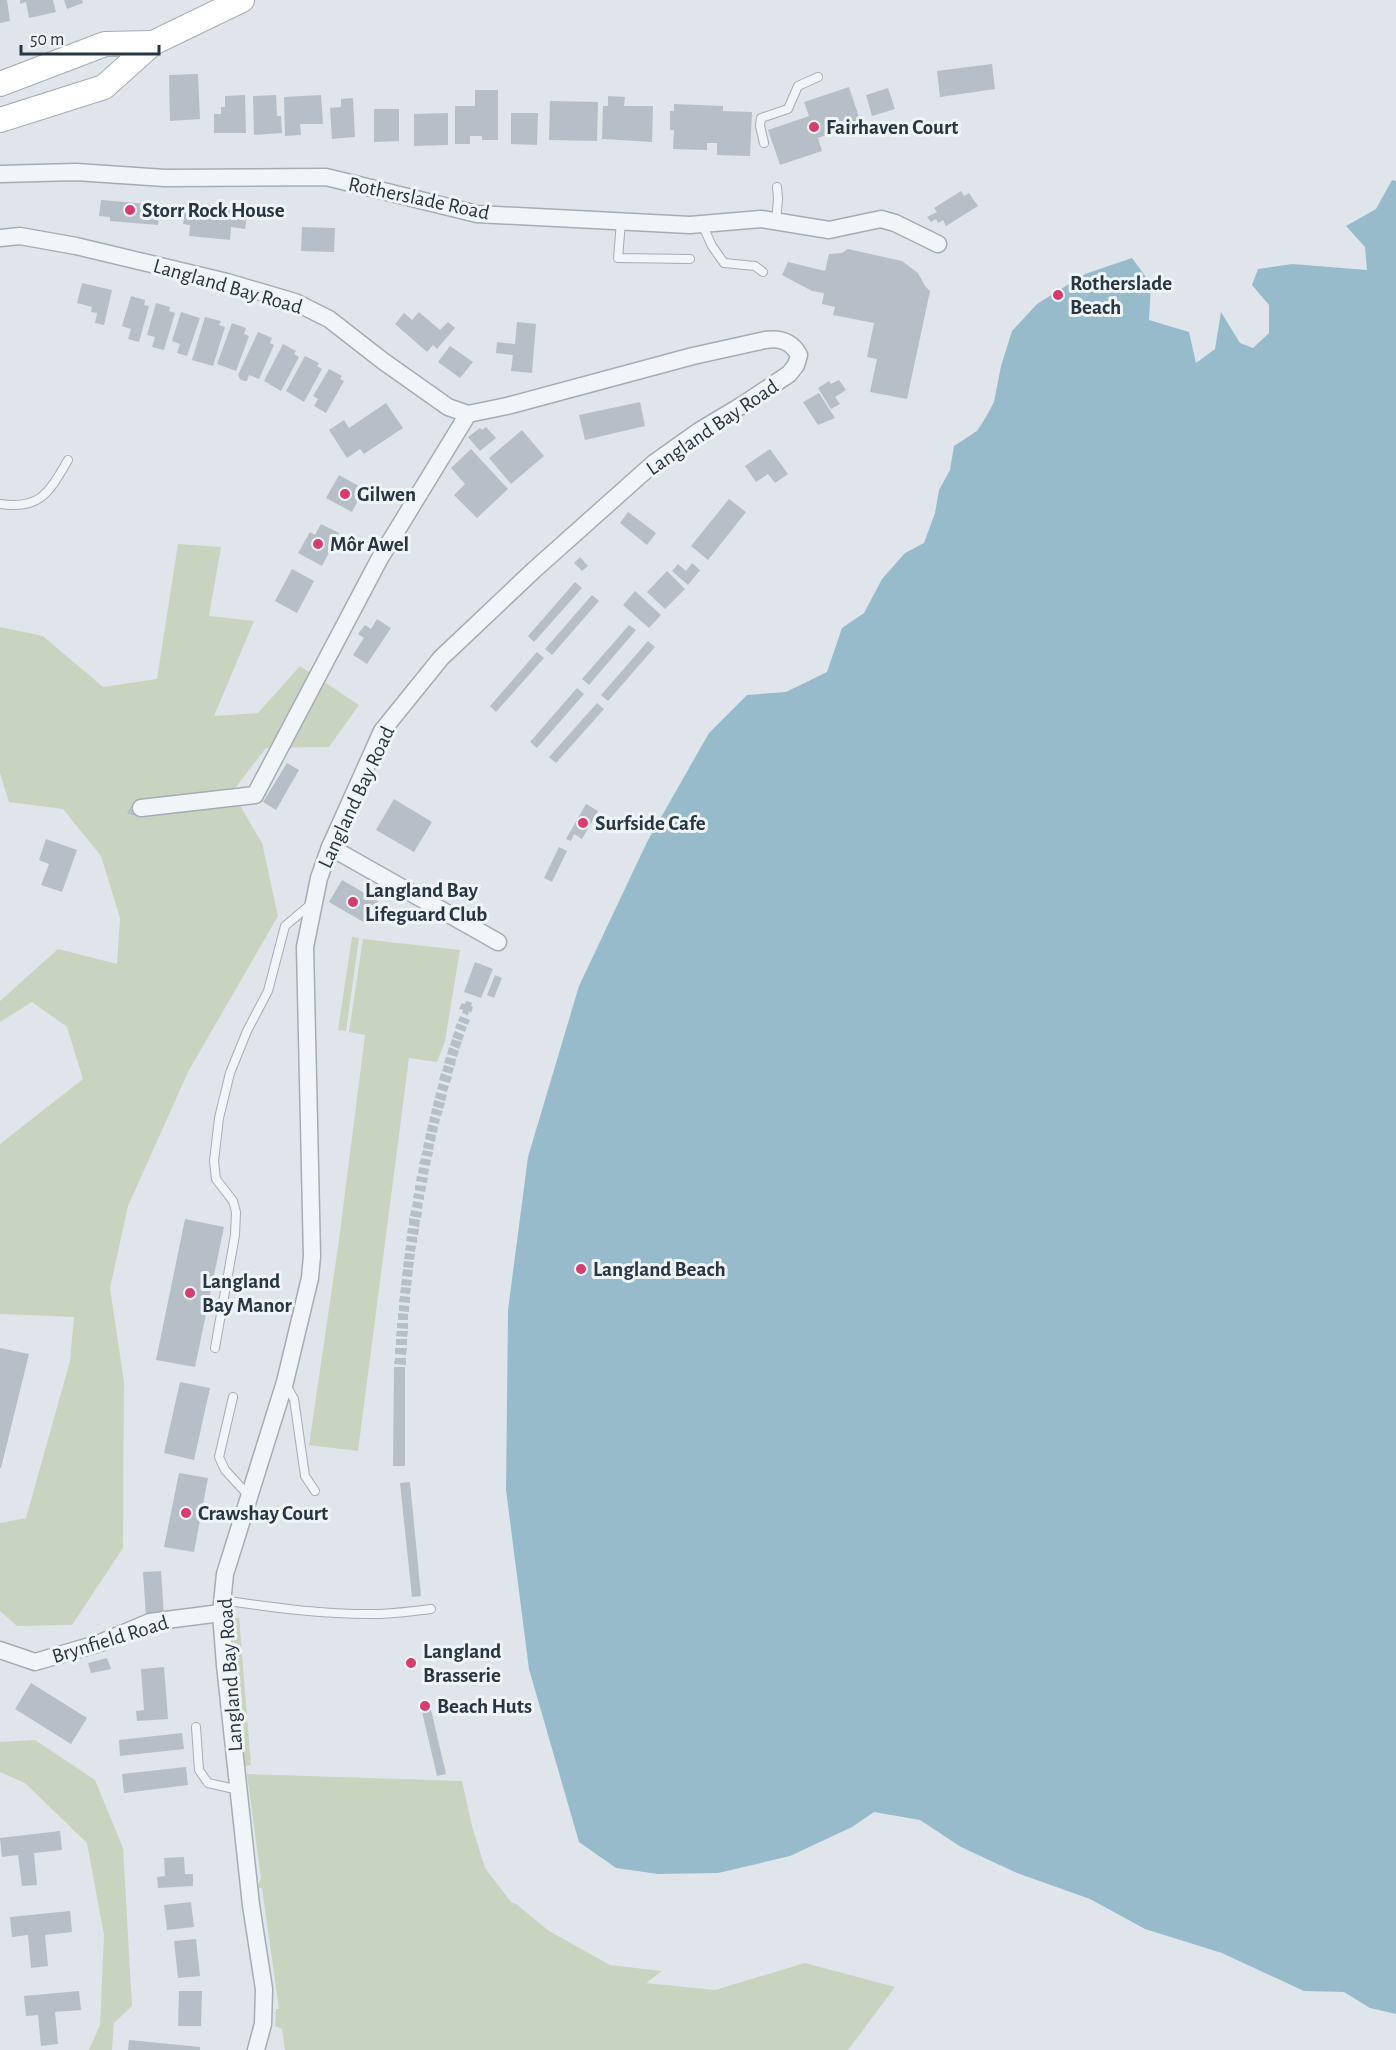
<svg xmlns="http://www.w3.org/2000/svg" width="1396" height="2050" font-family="'Alegreya Sans',sans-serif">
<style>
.green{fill:#c9d4c0}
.water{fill:#98bbcc}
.building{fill:#b6bfc7}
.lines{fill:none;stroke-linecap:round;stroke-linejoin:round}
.lane-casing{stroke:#a4adb4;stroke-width:10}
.street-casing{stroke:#a4adb4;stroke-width:19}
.secondary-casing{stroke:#a4adb4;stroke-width:26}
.lane{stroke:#f2f5f8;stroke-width:8}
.street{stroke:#f2f5f8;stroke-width:16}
.secondary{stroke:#fff;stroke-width:24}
.poi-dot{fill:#d73c6f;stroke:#eff4f7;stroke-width:2}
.labels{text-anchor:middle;stroke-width:6;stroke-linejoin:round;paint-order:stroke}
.poi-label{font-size:21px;font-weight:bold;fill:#273642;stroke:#eff4f7;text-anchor:start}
.street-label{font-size:21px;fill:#273642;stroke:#eff4f7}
</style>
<rect width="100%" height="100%" fill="#dfe5ea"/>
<g class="green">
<path d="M178 544 221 547 209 616 254 621 214 716 258 713 300 666 359 705 329 747 266 748 232 792 262 843 278 916 188 1072 128 1206 110 1288 124 1382 123 1548 72 1625 17 1626 0 1611V1523L26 1518 70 1361 74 1317 0 1314V1144L83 1079 67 1027 32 1002 0 1022V1001L58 949 117 964 120 918 101 856 63 809 9 802 0 773V627L43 636 103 687 157 679Z"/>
<path d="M352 937 359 938 346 1031 338 1030Z"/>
<path d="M363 939 460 950 445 1041 437 1062 409 1058 358 1451 309 1445 339 1240 365 1035 349 1032Z"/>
<path d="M231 1618H239L251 1765 245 1766Z"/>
<path d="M35 1740 95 1780 123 1848 132 2006 114 2023 112 2050H89L100 2025 104 1935 87 1843 25 1783 0 1772V1742Z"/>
<path d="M247 1774 462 1781 472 1826 485 1868 511 1902 516 1904 549 1931 610 1965 662 1971 646 1983 715 1990 805 1963 895 1987 848 2050H285L282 2029 275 2026 276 2009H279L262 1888H257L261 1878Z"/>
</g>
<path class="water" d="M1392 180 1396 181V2014L1370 2008 1344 1992 1304 1991 1222 1953 1145 1929 1090 1899 1017 1873 961 1847 920 1820 874 1812 852 1827 790 1856 718 1873 658 1874 616 1868 579 1842 529 1669 506 1490 508 1310 528 1157 579 986 647 842 709 733 747 695 786 692 827 672 842 628 864 613 882 579 905 553 924 543 935 513 939 490 950 470 954 446 977 431 986 417 994 402 1001 366 1012 331 1037 304 1085 274 1132 258 1151 284 1149 320 1189 332 1196 363 1215 349 1221 312 1240 343 1253 348 1269 333V305L1252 285 1258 269 1292 264 1367 270 1365 247 1346 226 1376 209Z"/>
<g class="building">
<path d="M0 0H7L10 21 0 23Z"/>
<path d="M20 0H53L56 12 29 18 26 2 20 4Z"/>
<path d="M64 0H82L83 3 67 9Z"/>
<path d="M992 64 995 89 940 97 937 71Z"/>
<path d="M198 74 200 119 170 121 169 75Z"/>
<path d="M849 87 861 123 818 138 822 151 780 165 768 130 809 116 804 102Z"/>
<path d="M888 88 895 109 872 116 866 95Z"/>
<path d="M475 90H498V140H482V136H470V144H455V106H475Z"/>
<path d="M245 95 246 133H214V114H221V107H225V96Z"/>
<path d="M276 95 277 116H281L282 133 254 135 253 96Z"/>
<path d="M321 95 323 124H300L301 135 285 136 284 97Z"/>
<path d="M608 96 625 97 624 106H653L652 142 602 139 603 106H608Z"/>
<path d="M353 98 355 137 332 139 330 108 341 107V99Z"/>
<path d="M550 101 598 102 597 141 549 140Z"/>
<path d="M674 104 723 106V111L752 112 750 156 717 155V143H707V150L673 149 674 130H670V111H674Z"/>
<path d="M374 109H399V141L374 142Z"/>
<path d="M448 113V145L414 146V114Z"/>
<path d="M511 113H538L537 145 511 144Z"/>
<path d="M961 191 964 196 969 193 978 206 946 226 943 220 938 223 936 219 931 222 927 217 937 212 934 208Z"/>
<path d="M101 200 160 205 158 225 110 221V217L99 216Z"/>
<path d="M186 202 248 209 245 229 231 227 230 240 189 236 190 225 183 224Z"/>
<path d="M302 227 335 228 334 252 301 251Z"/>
<path d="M848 249 902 261 918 273 925 286 930 291 907 399 870 392 877 359 867 357 874 323 833 315 835 307 822 304 824 293 812 291 782 275 788 262 825 271 829 254 842 253Z"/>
<path d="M82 283 112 290 104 325 95 323 97 313 91 312 92 307 77 303Z"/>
<path d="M131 296 145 300 144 305 149 306 139 342 128 339 131 329 122 326Z"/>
<path d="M156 303 170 307 169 311 175 313 164 350 152 347 155 337 147 335Z"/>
<path d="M181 312 200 318 187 356 177 353 180 344 172 341Z"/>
<path d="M419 312 440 330 448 322 455 328 437 349 433 345 427 352 395 324 404 313 412 320Z"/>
<path d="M205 317 221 321 219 325 225 327 213 366 192 360Z"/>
<path d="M517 322 536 324 532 373 511 371 513 355 496 353 497 342 515 344Z"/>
<path d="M232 323 246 328 244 334 249 336 236 371 217 364Z"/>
<path d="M258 332 272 338 270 343 274 345 259 379 249 375 247 381H244L240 379 238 375Z"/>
<path d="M283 344 296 351 294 354 299 357 281 391 264 381Z"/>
<path d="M450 346 473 362 460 378 438 362Z"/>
<path d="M305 356 319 363 317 366 322 369 304 402 286 391Z"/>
<path d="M329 369 342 376 340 379 344 381 326 413 314 406 318 399 313 396Z"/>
<path d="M839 380 846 390 835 397 840 404 831 409 818 388 829 381 831 384Z"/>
<path d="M819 393 835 418 818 425 803 402Z"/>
<path d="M640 402 645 426 585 440 579 415Z"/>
<path d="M386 403 403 428 364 454 360 449 347 458 329 430 344 420 349 428Z"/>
<path d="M486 427 496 438 480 451 468 437 480 428 482 430Z"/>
<path d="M522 430 544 456 511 484 489 458Z"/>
<path d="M471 449 508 489 477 518 454 495 465 484 451 468Z"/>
<path d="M770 449 788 474 775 483 768 474 756 482 745 466Z"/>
<path d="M339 475 364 489 352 512 326 498Z"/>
<path d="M729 499 746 512 708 560 691 546Z"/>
<path d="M628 512 656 533 647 545 620 523Z"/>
<path d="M321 524 339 533 322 566 298 553 310 532 315 535Z"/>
<path d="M580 557 588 566 582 571 574 563Z"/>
<path d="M692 563 700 570 688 585 672 571 678 564 686 571Z"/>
<path d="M292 569 314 581 297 613 275 601Z"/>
<path d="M667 571 685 589 665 609 647 592Z"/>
<path d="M575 582 582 588 534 642 528 636Z"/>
<path d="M635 591 661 615 649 628 623 605Z"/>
<path d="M592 595 599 601 552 655 545 649Z"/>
<path d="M377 619 391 628 367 664 353 655 364 638 358 634 365 625 371 629Z"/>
<path d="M629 625 636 630 589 685 582 679Z"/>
<path d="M648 641 655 647 608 701 601 695Z"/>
<path d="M537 652 544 658 496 712 490 706Z"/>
<path d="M577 688 584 694 537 748 530 742Z"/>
<path d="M597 703 604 709 556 763 549 757Z"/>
<path d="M287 763 299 770 276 810 263 802Z"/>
<path d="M394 799 432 822 414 852 376 830Z"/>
<path d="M586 804 598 811 582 839 574 834 571 841 566 839Z"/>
<path d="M131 806 137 809 134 816 127 813Z"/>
<path d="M46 839 77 850 62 892 41 885 49 864 39 860Z"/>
<path d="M559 847 567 851 552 882 544 878Z"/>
<path d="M342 880 378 901 365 923 329 902Z"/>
<path d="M475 962 493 969 481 998 464 992Z"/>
<path d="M495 975 502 978 494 998 487 995Z"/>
<path d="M466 1001 472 1003 471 1006 473 1007 471 1013 469 1011 468 1015 462 1013 463 1010 459 1009 462 1003 465 1004Z"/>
<path d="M460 1016 470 1020 468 1025 458 1021Z"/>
<path d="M457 1023 467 1027 465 1032 455 1028Z"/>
<path d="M455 1031 464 1035 462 1041 452 1037Z"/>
<path d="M452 1039 462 1042 459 1049 450 1045Z"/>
<path d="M449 1047 459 1051 457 1057 447 1054Z"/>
<path d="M446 1057 456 1059 455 1066 444 1063Z"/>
<path d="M444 1065 454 1068 452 1074 442 1071Z"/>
<path d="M441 1073 452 1077 450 1083 439 1080Z"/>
<path d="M439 1083 449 1086 447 1092 437 1089Z"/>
<path d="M436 1092 447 1095 445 1101 435 1098Z"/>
<path d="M434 1100 445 1103 443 1109 433 1106Z"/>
<path d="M432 1108 443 1111 441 1116 431 1114Z"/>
<path d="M430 1116 440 1119 439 1124 429 1122Z"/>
<path d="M428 1124 438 1127 437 1133 427 1131Z"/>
<path d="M426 1133 436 1135 435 1142 425 1139Z"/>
<path d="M424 1142 434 1144 433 1150 423 1148Z"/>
<path d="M423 1150 433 1152 432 1157 421 1155Z"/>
<path d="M421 1158 431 1160 430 1166 419 1164Z"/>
<path d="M419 1167 429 1169 428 1175 418 1173Z"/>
<path d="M417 1176 428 1178 427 1183 416 1181Z"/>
<path d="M415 1185 426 1186 425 1192 415 1190Z"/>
<path d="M414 1193 424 1195V1200L413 1198Z"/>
<path d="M413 1201 423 1203 422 1209 412 1207Z"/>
<path d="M411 1210 422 1212 421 1218 410 1216Z"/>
<path d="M409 1218 420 1220 419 1227 409 1225Z"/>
<path d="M185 1219 224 1227 195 1367 156 1360Z"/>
<path d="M408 1228 419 1229 418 1235 407 1233Z"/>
<path d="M407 1236 417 1237V1243L406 1241Z"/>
<path d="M406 1245 416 1246 415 1252 405 1250Z"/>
<path d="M405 1253 415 1254 414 1260 404 1259Z"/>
<path d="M404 1261 414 1262 413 1268 403 1267Z"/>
<path d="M403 1269 413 1270 412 1277 402 1276Z"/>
<path d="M402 1279 412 1280 411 1286 401 1285Z"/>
<path d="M401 1287 411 1288 410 1294 400 1293Z"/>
<path d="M400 1296 410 1297V1303L399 1302Z"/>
<path d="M399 1305 409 1306V1312L399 1311Z"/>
<path d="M398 1313 408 1314V1320H398Z"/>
<path d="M397 1323H408V1329L397 1328Z"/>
<path d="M397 1331H408L407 1337 396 1336Z"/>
<rect x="396" y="1339" width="11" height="6"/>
<path d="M0 1348 29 1354 1 1468H0Z"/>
<path d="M395 1348H407L406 1355 395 1354Z"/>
<path d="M395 1358H406V1365L394 1364Z"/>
<path d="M394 1367H405V1466H393Z"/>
<path d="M180 1382 210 1388 194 1460 164 1453Z"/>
<path d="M179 1473 208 1478 194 1552 164 1547Z"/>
<path d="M410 1482 421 1596 412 1597 400 1483Z"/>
<path d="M161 1571 164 1615 146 1617 143 1572Z"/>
<path d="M107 1658 111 1669 91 1673 88 1663Z"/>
<path d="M164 1667 168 1719 137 1721 136 1711 144 1710 141 1669Z"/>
<path d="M31 1683 87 1718 71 1744 15 1709Z"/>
<path d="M429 1701 446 1774 437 1776 420 1703Z"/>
<path d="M182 1733 184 1749 120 1756 119 1740Z"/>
<path d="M186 1767 188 1785 124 1793 122 1774Z"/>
<path d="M60 1831 62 1850 34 1853 37 1885 22 1886 18 1855 2 1857 0 1838Z"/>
<path d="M184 1857 185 1874H193V1886L158 1888 157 1877 165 1876 164 1858Z"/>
<path d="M191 1902 194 1927 167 1930 164 1905Z"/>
<path d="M70 1911 72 1932 45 1935 48 1966 31 1968 28 1935 12 1937 10 1917Z"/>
<path d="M196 1939 200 1976 178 1978 174 1941Z"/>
<path d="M79 1991 81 2010 55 2012 58 2044 41 2046 38 2015 26 2016 24 1996Z"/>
<path d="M179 1991H202L201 2026H178Z"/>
<path d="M129 2040 200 2047V2050H128Z"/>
</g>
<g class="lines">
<defs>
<g id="lane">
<path d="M764 143 760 126 761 118 788 109 798 86 818 77"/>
<path d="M621 222 618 258 690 259"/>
<path d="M776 222 778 199 777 187"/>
<path d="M702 224 712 246 724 263 755 266 763 272"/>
<path d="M0 504C41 510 49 492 68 460"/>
<path d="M215 1348 235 1235 236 1212 233 1201 216 1179 214 1161 219 1118 230 1073 247 1031 268 991 285 926 311 904"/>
<path d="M286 1385 294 1399 305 1476 315 1491"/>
<path d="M233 1397 219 1457 225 1470 249 1496"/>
<path d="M222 1600C275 1608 327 1615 380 1614 397 1613 415 1611 431 1609"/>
<path d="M196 1727 199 1770 208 1783 239 1790"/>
</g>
<g id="street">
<path d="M0 174 76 172 165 178 326 177 477 214 690 225 761 219 829 230 881 219 895 223 938 244"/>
<path d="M0 238 20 236 76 246 227 282 295 302 329 319 383 361 448 407 468 414 507 406 693 356 765 340C779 338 791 340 799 355L796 365 789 374 744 404 699 431 654 463 534 570 441 658 382 731 330 847 319 878 305 947 312 1256 310 1278 285 1382 225 1574 221 1613 225 1665 251 1905 264 1989 263 2024 256 2050"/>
<path d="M141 808 255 795 380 558 468 414"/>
<path d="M330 847 498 942"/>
<path d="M0 1650 35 1662 100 1643 150 1622 221 1613"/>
</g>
<g id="secondary">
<path d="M0 84 105 44 153 43"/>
<path d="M0 120 104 87 153 43 242 0"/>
</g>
</defs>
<use href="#lane" class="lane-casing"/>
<use href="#street" class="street-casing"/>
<use href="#secondary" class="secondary-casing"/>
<use href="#lane" class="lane"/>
<use href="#street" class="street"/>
<use href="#secondary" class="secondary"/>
</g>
<g class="poi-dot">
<circle cx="814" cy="127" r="6"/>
<circle cx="130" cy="210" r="6"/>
<circle cx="1058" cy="295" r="6"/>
<circle cx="345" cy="494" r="6"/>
<circle cx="318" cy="544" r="6"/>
<circle cx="583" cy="823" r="6"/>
<circle cx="353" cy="902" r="6"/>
<circle cx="581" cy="1269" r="6"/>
<circle cx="190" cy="1293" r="6"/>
<circle cx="186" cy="1513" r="6"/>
<circle cx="411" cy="1663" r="6"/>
<circle cx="425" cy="1706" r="6"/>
</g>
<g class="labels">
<g class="poi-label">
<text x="826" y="134">Fairhaven Court</text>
<text x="142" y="217">Storr Rock House</text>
<text x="1070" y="290">Rotherslade<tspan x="1070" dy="24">Beach</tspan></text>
<text x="357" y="501">Gilwen</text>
<text x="330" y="551">Môr Awel</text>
<text x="595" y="830">Surfside Cafe</text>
<text x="365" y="897">Langland Bay<tspan x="365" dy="24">Lifeguard Club</tspan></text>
<text x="593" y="1276">Langland Beach</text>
<text x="202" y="1288">Langland<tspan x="202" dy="24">Bay Manor</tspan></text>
<text x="198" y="1520">Crawshay Court</text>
<text x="423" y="1658">Langland<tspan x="423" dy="24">Brasserie</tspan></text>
<text x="437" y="1713">Beach Huts</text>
</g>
<g class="street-label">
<text transform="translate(419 198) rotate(12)" y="7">Rotherslade Road</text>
<text transform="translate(228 286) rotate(16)" y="7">Langland Bay Road</text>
<text transform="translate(712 427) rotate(-34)" y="7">Langland Bay Road</text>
<text transform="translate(356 797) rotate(-65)" y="7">Langland Bay Road</text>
<text transform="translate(110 1639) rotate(-17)" y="7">Brynfield Road</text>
<text transform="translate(230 1675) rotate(-94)" y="7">Langland Bay Road</text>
</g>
</g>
<path d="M21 45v9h138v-9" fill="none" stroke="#273642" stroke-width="3"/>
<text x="30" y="45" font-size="18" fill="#273642" stroke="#eff4f7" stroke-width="4.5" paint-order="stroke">50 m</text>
</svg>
